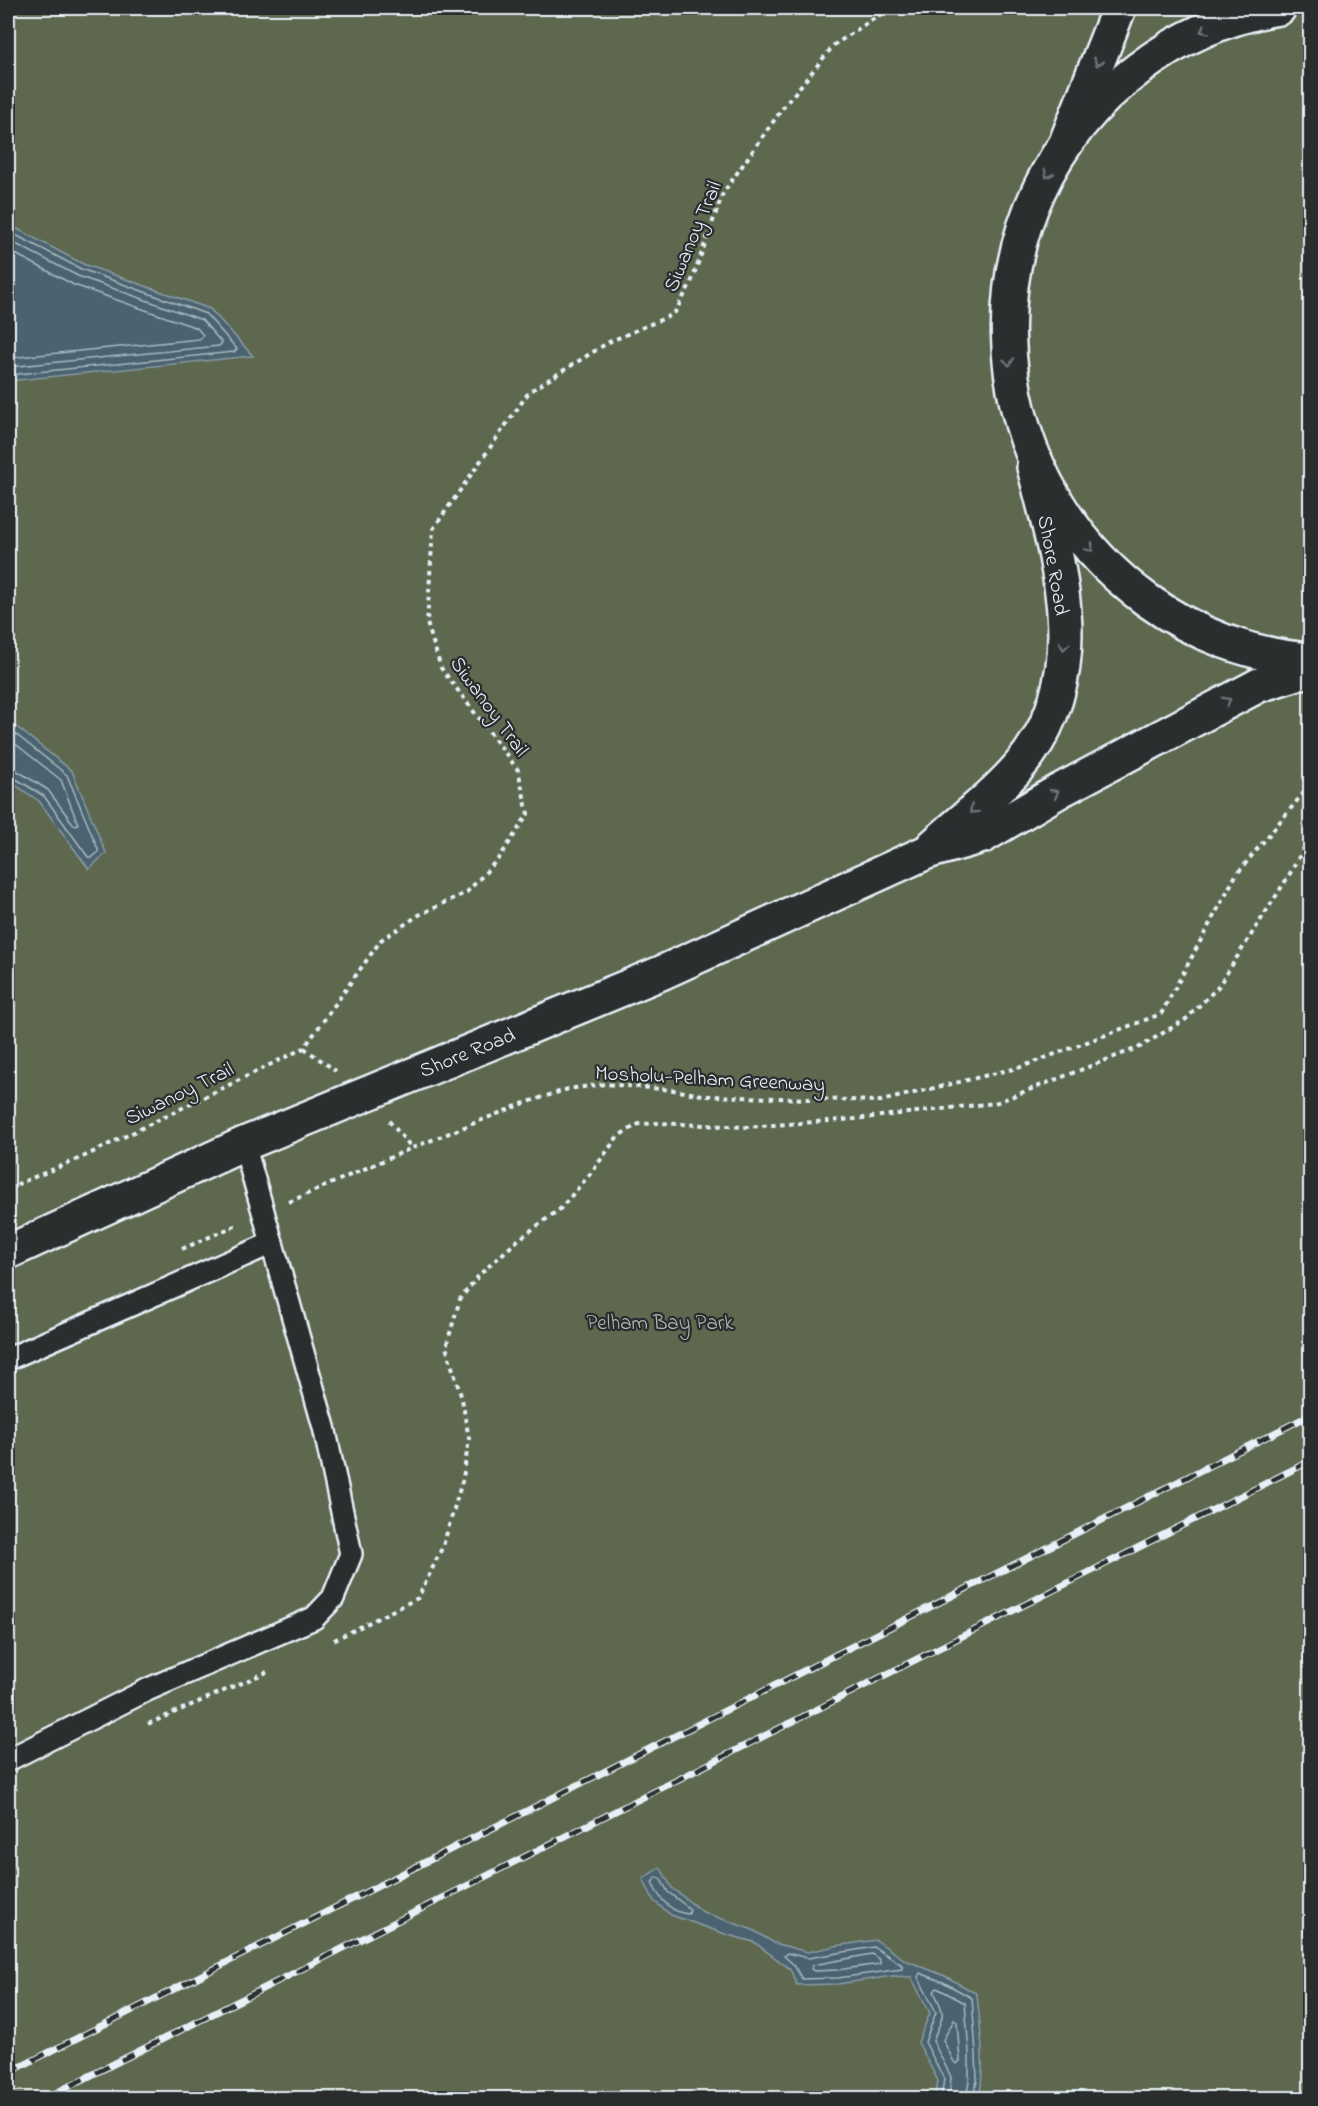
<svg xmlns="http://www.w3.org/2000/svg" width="1318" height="2106" font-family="'Indie Flower',sans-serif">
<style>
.green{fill:#5d674f;stroke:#a2aca4;stroke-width:1.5}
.water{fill:#4b646f;stroke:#8a9ca6;stroke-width:1.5}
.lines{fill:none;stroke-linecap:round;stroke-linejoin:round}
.shore{stroke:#a9b9c1;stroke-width:1.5}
.service-casing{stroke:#e8f1f8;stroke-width:26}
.tertiary-casing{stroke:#e8f1f8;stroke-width:38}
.secondary-casing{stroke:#e8f1f8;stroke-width:38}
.primary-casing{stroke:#e8f1f8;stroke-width:38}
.path{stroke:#e8f1f8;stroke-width:4;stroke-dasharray:4.5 4.5;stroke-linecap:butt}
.service{stroke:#2a2d2e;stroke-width:21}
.tertiary{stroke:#2a2d2e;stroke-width:33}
.secondary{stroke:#2a2d2e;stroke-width:33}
.primary{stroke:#2a2d2e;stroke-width:33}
.rail-casing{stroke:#e8f1f8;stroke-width:7}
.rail{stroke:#2a2d2e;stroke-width:4.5;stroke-dasharray:14;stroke-linecap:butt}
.oneway{stroke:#6c7275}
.labels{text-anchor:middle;stroke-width:4.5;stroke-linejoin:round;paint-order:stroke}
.street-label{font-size:21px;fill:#e8f1f8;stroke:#2a2d2e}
.park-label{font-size:21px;fill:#b0bab4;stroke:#2a2d2e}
</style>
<rect width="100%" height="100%" fill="#403e3d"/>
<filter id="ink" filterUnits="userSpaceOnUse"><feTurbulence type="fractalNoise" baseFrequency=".0167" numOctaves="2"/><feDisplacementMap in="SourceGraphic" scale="12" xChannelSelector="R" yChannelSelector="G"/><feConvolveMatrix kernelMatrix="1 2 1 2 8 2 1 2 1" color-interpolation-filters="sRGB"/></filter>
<g filter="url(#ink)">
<rect class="green" x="8" y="8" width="1302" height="2090"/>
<g class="water">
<path d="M8 224 83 264 210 309 253 356 8 381Z"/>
<path d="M8 720 72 771 106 853 89 869 39 801 8 780Z"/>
<path d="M660 1867 672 1888 703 1912 753 1930 774 1943 808 1952 835 1946 876 1940 905 1960 945 1976 977 1994C980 2028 986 2064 979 2098H935L938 2081 918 2042 930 2013 911 1977 893 1976 838 1984 797 1985 790 1969 754 1942 728 1935 671 1915 654 1901 643 1879Z"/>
</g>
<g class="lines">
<g class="shore">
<path d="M8 231 81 269 206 314 237 349 234 352 8 375"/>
<path d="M8 240 78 276 202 320 222 343 219 346 8 367"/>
<path d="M8 250 74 285 197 328 203 335 200 339 8 358"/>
<path d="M8 728 67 775 98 849V852L92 858 88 857 44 796 13 777 8 776"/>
<path d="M8 738 61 780 78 824 74 825 48 790 16 770 8 768"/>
<path d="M656 1877 660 1878 668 1892 690 1909 689 1914C671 1913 659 1898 652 1883Z"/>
<path d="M874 1947 902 1965V1969L838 1978 802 1979 794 1965 784 1956 787 1953 808 1958Z"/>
<path d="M872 1954 880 1960V1964L837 1970 814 1971 811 1969 813 1965Z"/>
<path d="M954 2020 957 2022 960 2061 957 2064 954 2062 943 2040Z"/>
<path d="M941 2098 944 2079 925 2042 936 2012 918 1977 920 1973 943 1982 972 1998 976 2053 977 2081 973 2098"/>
<path d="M949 2098 951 2077 933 2041C942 2015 948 2019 934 1992L937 1988 965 2003 969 2053V2081L966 2098"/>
</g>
<defs>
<g id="service">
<path d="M8 1359 272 1243"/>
<path d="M8 1760 149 1689 314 1618 333 1598 351 1554 324 1427 244 1144"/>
</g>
<path id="tertiary" d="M1067 140 1119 8"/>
<g id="secondary">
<path d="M933 846C965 817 1003 789 1029 754 1092 666 1058 561 1034 467"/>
<path d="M8 1252 244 1144 661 973 927 852 983 836 1059 791 1259 685 1310 669"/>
</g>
<path id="primary" d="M1279 8C1227 16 1179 38 1137 70 959 204 969 471 1147 600 1194 634 1252 656 1310 660"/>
</defs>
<use href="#service" class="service-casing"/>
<use href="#tertiary" class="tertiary-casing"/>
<use href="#secondary" class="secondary-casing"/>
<use href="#primary" class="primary-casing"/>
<g class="path">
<path d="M304 1048 336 1071"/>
<path d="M389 1121 412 1148"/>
<path d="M8 1188 83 1157 304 1048 381 940 419 915 467 892 500 857 528 814 518 770 441 668 427 623 433 529 529 392 609 342 674 314 691 283 723 193 785 105 834 45 890 8"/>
<path d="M289 1202 412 1148 522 1104 568 1089 605 1084 673 1090 708 1096 881 1101 1021 1067 1161 1014 1236 875 1310 785"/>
<path d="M182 1249 239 1224"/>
<path d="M334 1640 418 1598 443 1546 463 1478 469 1439 462 1399 446 1347 460 1299 480 1274 518 1240 560 1209 591 1173 618 1136 639 1124 658 1123 747 1127 855 1119 995 1103 1140 1047 1186 1019 1218 987 1288 877 1310 837"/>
<path d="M148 1724 267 1672"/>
<path d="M8 1793 17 1788"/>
</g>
<use href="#service" class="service"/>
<use href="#tertiary" class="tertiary"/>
<use href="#secondary" class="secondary"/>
<use href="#primary" class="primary"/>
<defs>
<g id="rail">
<path d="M8 2073 1310 1415"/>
<path d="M46 2098 1310 1461"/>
</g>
</defs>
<use href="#rail" class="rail-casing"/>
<use href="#rail" class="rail"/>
</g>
<defs><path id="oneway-chevron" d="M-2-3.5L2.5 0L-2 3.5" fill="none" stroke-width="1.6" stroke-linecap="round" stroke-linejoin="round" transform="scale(1.5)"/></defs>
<g class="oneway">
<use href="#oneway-chevron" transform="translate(1204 30) rotate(156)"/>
<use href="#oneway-chevron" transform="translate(1098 62) rotate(112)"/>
<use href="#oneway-chevron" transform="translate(1048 174) rotate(118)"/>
<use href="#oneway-chevron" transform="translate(1009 362) rotate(84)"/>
<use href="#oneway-chevron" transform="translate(1090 548) rotate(49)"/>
<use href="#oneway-chevron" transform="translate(1064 646) rotate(98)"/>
<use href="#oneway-chevron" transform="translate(1227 701) rotate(-27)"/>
<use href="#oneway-chevron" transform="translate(1055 793) rotate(-30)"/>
<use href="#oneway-chevron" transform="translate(973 810) rotate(138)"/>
</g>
</g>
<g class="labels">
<g class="street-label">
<text transform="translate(692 236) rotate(-67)" y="7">Siwanoy Trail</text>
<text transform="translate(1054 565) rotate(80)" y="7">Shore Road</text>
<text transform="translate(490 706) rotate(54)" y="7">Siwanoy Trail</text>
<text transform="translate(467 1052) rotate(-22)" y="7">Shore Road</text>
<text transform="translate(710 1078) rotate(3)" y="7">Mosholu-Pelham Greenway</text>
<text transform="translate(179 1093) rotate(-26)" y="7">Siwanoy Trail</text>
</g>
<g class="park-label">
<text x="660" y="1329">Pelham Bay Park</text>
</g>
</g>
<rect width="1318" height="2106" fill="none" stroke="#2a2d2e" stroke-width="30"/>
<rect x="15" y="15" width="1288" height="2076" fill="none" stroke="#e8f1f8" stroke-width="2" filter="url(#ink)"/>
</svg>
